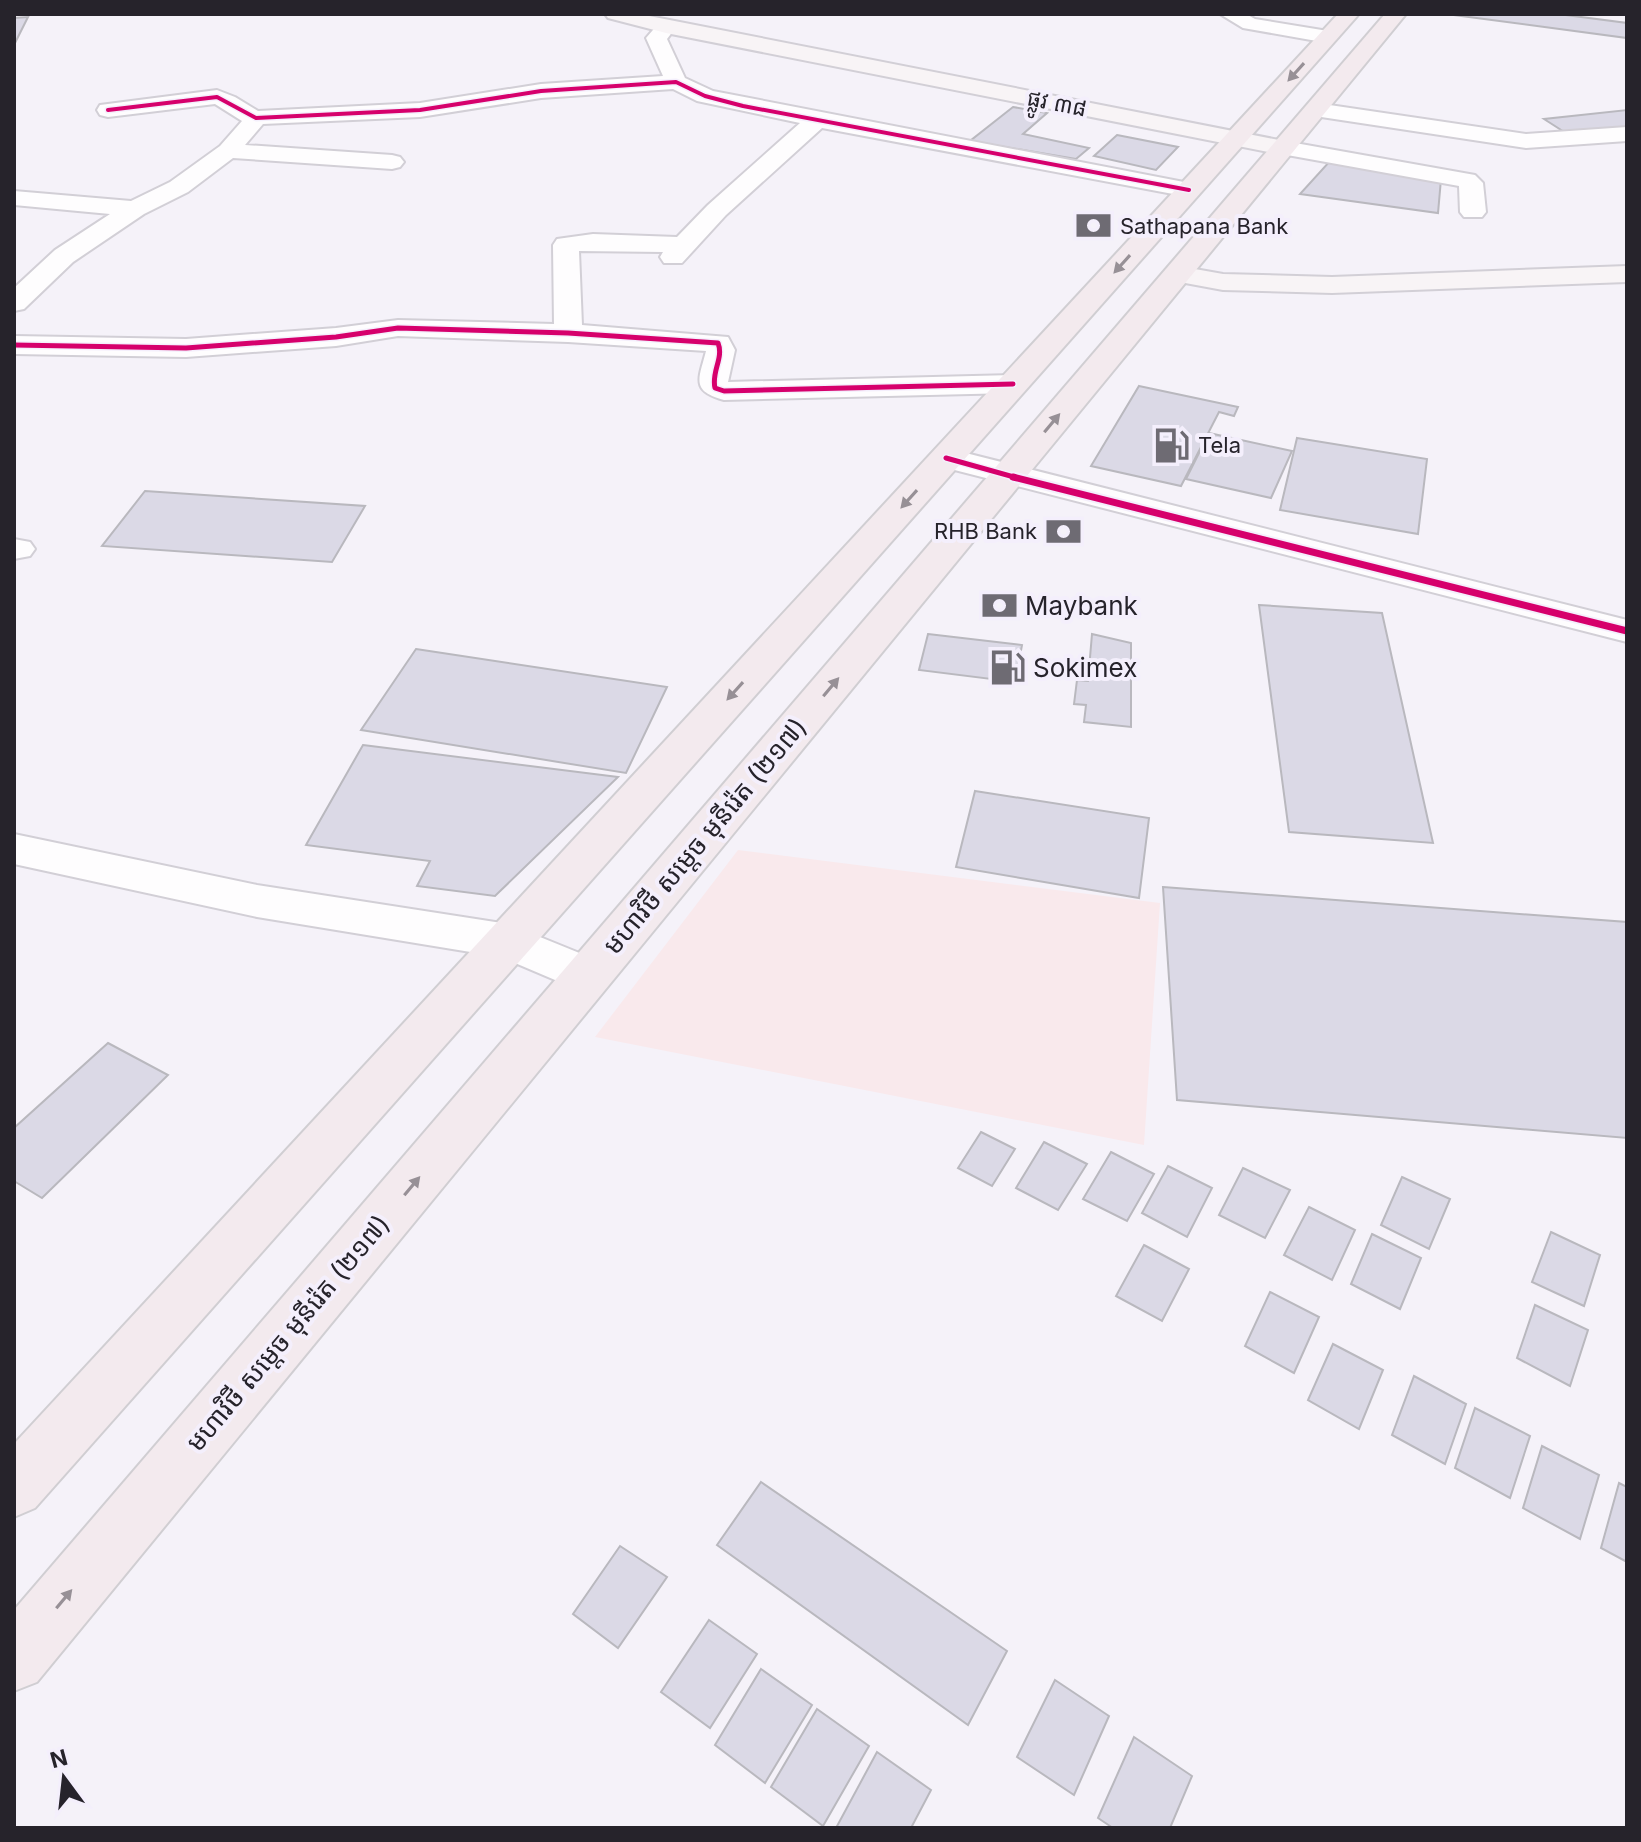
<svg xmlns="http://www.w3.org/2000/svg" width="1641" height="1842" font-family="Inter,'Noto Sans Khmer',sans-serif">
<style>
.industrial{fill:#f9e9ec}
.building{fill:#dbd9e6;stroke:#b9b8be;stroke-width:2}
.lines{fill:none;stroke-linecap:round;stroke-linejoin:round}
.street-casing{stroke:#d2cfd6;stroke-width:4}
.secondary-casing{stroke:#d2cfd6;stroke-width:4}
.primary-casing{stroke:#d0ced2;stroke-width:4}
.street{fill:#fefdfe;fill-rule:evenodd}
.secondary{fill:#f8f4f6;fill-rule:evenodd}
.primary{fill:#f3eaee;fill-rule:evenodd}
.cycleway-far2-casing{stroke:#f4effc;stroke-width:7}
.cycleway-far1-casing{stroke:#f4effc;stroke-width:8}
.cycleway-casing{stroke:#f4effc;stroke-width:11}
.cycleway-far2{stroke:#d6006c;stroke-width:4}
.cycleway-far1{stroke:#d6006c;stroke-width:5}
.cycleway{stroke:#d6006c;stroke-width:7}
.oneway{fill:#979096}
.labels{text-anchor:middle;stroke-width:8;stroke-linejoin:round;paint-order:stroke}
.far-street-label{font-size:22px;fill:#26232b;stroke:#f4effc}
.far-poi-label{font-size:22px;fill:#26232b;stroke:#f4effc;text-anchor:start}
.poi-label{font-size:26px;fill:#26232b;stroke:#f4effc;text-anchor:start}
.street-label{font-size:26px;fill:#26232b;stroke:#f4effc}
</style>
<rect width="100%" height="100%" fill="#f5f2f9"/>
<path class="industrial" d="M738 850 1160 903 1144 1145 595 1037Z"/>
<g class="building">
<path d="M1446 14H1558L1627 23V38Z"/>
<path d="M28 17 14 45V18Z"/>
<path d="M1013 107 1047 113 1023 134 1089 148 1076 159 970 141Z"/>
<path d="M1627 110V129L1569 135 1544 119Z"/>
<path d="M1117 135 1178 147 1156 170 1094 156Z"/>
<path d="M1330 161 1441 179 1438 213 1300 194Z"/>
<path d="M1139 386 1238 407 1234 416 1219 412 1181 486 1091 466Z"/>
<path d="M1209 433 1292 451 1271 498 1186 479Z"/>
<path d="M1297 438 1427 459 1418 534 1280 510Z"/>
<path d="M145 491 365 506 332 562 102 546Z"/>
<path d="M1259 605 1382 613 1433 843 1289 832Z"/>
<path d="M928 634 1022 645 1015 682 919 670Z"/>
<path d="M1092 634 1131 643V727L1084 722 1086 705 1074 704 1077 680 1088 681Z"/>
<path d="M416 649 667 687 626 773 361 730Z"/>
<path d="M363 745 618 777 495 896 417 886 430 861 306 845Z"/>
<path d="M975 791 1149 818 1139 898 956 867Z"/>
<path d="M1163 887 1627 922V1138L1177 1100Z"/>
<path d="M108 1043 168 1075 42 1198 14 1181V1128Z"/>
<path d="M981 1132 1015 1149 992 1186 958 1168Z"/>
<path d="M1044 1142 1087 1164 1058 1210 1016 1188Z"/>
<path d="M1111 1152 1154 1174 1127 1221 1083 1199Z"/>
<path d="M1168 1166 1212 1188 1187 1237 1142 1213Z"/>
<path d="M1243 1168 1290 1190 1265 1238 1219 1215Z"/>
<path d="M1402 1177 1450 1199 1429 1249 1381 1225Z"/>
<path d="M1309 1207 1355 1230 1332 1280 1284 1255Z"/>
<path d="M1551 1232 1600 1255 1584 1306 1532 1282Z"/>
<path d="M1372 1234 1421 1258 1400 1309 1351 1284Z"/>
<path d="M1144 1245 1189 1269 1162 1321 1116 1296Z"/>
<path d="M1270 1292 1319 1317 1294 1373 1245 1346Z"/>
<path d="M1535 1305 1588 1330 1570 1386 1517 1358Z"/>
<path d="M1333 1344 1383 1370 1359 1429 1308 1400Z"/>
<path d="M1414 1376 1466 1404 1445 1464 1392 1435Z"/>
<path d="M1475 1408 1530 1436 1510 1498 1455 1468Z"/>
<path d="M1542 1446 1599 1475 1580 1539 1523 1508Z"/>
<path d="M761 1482 1007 1651 968 1725 717 1545Z"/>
<path d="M1619 1483 1627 1487V1562L1601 1548Z"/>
<path d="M620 1546 667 1577 618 1648 573 1614Z"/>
<path d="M709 1620 757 1654 710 1728 661 1692Z"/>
<path d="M761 1669 812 1705 765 1783 715 1745Z"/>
<path d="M1055 1680 1109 1716 1074 1795 1017 1757Z"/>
<path d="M817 1709 869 1746 823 1826 771 1787Z"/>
<path d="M1134 1737 1192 1776 1170 1828H1113L1098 1818Z"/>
<path d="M877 1752 931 1790 911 1828H836Z"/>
</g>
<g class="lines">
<defs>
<g id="street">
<path d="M1220 14H1246L1255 19 1328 31 1338 37 1328 43 1243 28Z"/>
<path d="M666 21 676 27 667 39 685 78 713 91 1189 183 1198 185 1201 190 1198 195 1189 197 822 128 726 215 682 263H664L660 257 663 252 579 251 582 325 728 337 735 350 728 382 1013 375 1024 378 1028 384 1024 390 1013 393 724 400C690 391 699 379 706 351L568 342 398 336 336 346 186 357 14 354V336L186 339 336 328 398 320 554 324 553 245 557 239 593 234 677 237 708 205 800 123 697 101 673 89 541 98 420 117 263 124 245 145 392 155 400 157 404 162 400 167 392 169 233 158 188 192 144 214 73 262 24 309 14 311V288L55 250 110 214 14 205V191L131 201 170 182 220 146 242 121 215 104 108 117 100 115 97 110 100 105 217 90 235 97 258 111 420 103 541 84 663 76 646 38 659 23Z"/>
<path d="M1316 103 1526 134 1627 127V141L1526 148 1308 115 1305 110Z"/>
<path d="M1284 141 1475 175 1483 183 1486 212 1482 217H1464L1460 212 1459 186 1276 153 1272 148 1276 143Z"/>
<path d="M946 448 1627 620V642L935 465 930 458 935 451Z"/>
<path d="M14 539 30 542 35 549 30 556 14 559Z"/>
<path d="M14 834 257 885 508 924 604 963 611 976 604 989 588 994 501 957 257 917 14 864Z"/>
</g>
<g id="secondary">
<path d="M605 14H639L1284 141 1292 143 1296 148 1292 153 1284 155 666 33 608 18Z"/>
<path d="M1178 266 1223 274 1332 277 1627 266V282L1332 293 1223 290 1169 280 1165 274 1169 268Z"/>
</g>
<g id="primary">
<path d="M1338 14H1359L35 1508 14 1517V1444Z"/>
<path d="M1385 14H1406L37 1682 14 1691V1610Z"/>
</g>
</defs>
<use href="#street" class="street-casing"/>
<use href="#secondary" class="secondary-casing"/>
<use href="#primary" class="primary-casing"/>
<use href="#street" class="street"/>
<use href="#secondary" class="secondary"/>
<use href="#primary" class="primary"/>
<defs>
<path id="cycleway-far2" d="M108 110 217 97 256 118 420 110 541 91 676 82 705 96 743 106 1189 190"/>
<g id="cycleway-far1">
<path d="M14 345 186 348 336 337 398 328 568 333 718 343C724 358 711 372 715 388L724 391 1013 384"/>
<path d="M946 458 1021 479"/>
</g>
<path id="cycleway" d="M1013 477 1627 631"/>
</defs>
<use href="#cycleway-far2" class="cycleway-far2-casing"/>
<use href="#cycleway-far1" class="cycleway-far1-casing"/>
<use href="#cycleway" class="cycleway-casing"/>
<use href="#cycleway-far2" class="cycleway-far2"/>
<use href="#cycleway-far1" class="cycleway-far1"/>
<use href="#cycleway" class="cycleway"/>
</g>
<defs><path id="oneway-solid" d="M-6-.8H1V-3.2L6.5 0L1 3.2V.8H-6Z" transform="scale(2)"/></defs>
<g class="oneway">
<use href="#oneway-solid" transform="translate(1296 72) rotate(132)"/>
<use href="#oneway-solid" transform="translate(1122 264) rotate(132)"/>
<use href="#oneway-solid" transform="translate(1052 423) rotate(-50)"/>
<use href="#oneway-solid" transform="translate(909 499) rotate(132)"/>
<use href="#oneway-solid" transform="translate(831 687) rotate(-50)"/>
<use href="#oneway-solid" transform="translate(735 691) rotate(132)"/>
<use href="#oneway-solid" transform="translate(412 1186) rotate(-50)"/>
<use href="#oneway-solid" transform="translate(64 1599) rotate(-50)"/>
</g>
<defs>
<symbol id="bank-bare" viewBox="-9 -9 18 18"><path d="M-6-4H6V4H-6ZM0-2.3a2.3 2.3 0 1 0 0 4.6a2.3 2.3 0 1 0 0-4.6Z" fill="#6e6b73" stroke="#f4effc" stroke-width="2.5" paint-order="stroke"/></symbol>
<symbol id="fuel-bare" viewBox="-9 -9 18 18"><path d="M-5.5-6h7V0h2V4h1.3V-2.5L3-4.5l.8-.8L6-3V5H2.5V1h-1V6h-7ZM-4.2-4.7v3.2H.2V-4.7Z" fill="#6e6b73" stroke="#f4effc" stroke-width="2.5" paint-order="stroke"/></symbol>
</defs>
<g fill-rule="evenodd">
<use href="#bank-bare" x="1068" y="200" width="51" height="51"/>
<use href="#fuel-bare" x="1146" y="420" width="51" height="51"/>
<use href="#bank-bare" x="1038" y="506" width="51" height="51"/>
<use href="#bank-bare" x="974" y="580" width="51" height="51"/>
<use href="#fuel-bare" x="982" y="642" width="51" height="51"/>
</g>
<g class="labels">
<g class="far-street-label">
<text transform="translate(1057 103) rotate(11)" y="8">ផ្លូវ ៣៨</text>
</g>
<g class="far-poi-label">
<text x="1120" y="234">Sathapana Bank</text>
<text x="1198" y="453">Tela</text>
<text x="1037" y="539" text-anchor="end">RHB Bank</text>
</g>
<g class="poi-label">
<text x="1025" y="615">Maybank</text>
<text x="1033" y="677">Sokimex</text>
</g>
<g class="street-label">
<text transform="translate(705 836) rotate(-50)" y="9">មហាវិថី សម្តេច មុនីរ៉េត (២១៧)</text>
<text transform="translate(288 1333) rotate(-50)" y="9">មហាវិថី សម្តេច មុនីរ៉េត (២១៧)</text>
</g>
</g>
<rect width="1641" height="1842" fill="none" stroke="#26232b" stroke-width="32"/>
<g transform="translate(64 1778) rotate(345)" stroke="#f4effc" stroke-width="6" paint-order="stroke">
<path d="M0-6L14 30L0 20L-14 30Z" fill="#26232b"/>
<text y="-12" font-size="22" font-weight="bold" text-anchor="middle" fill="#26232b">N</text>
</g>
</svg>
